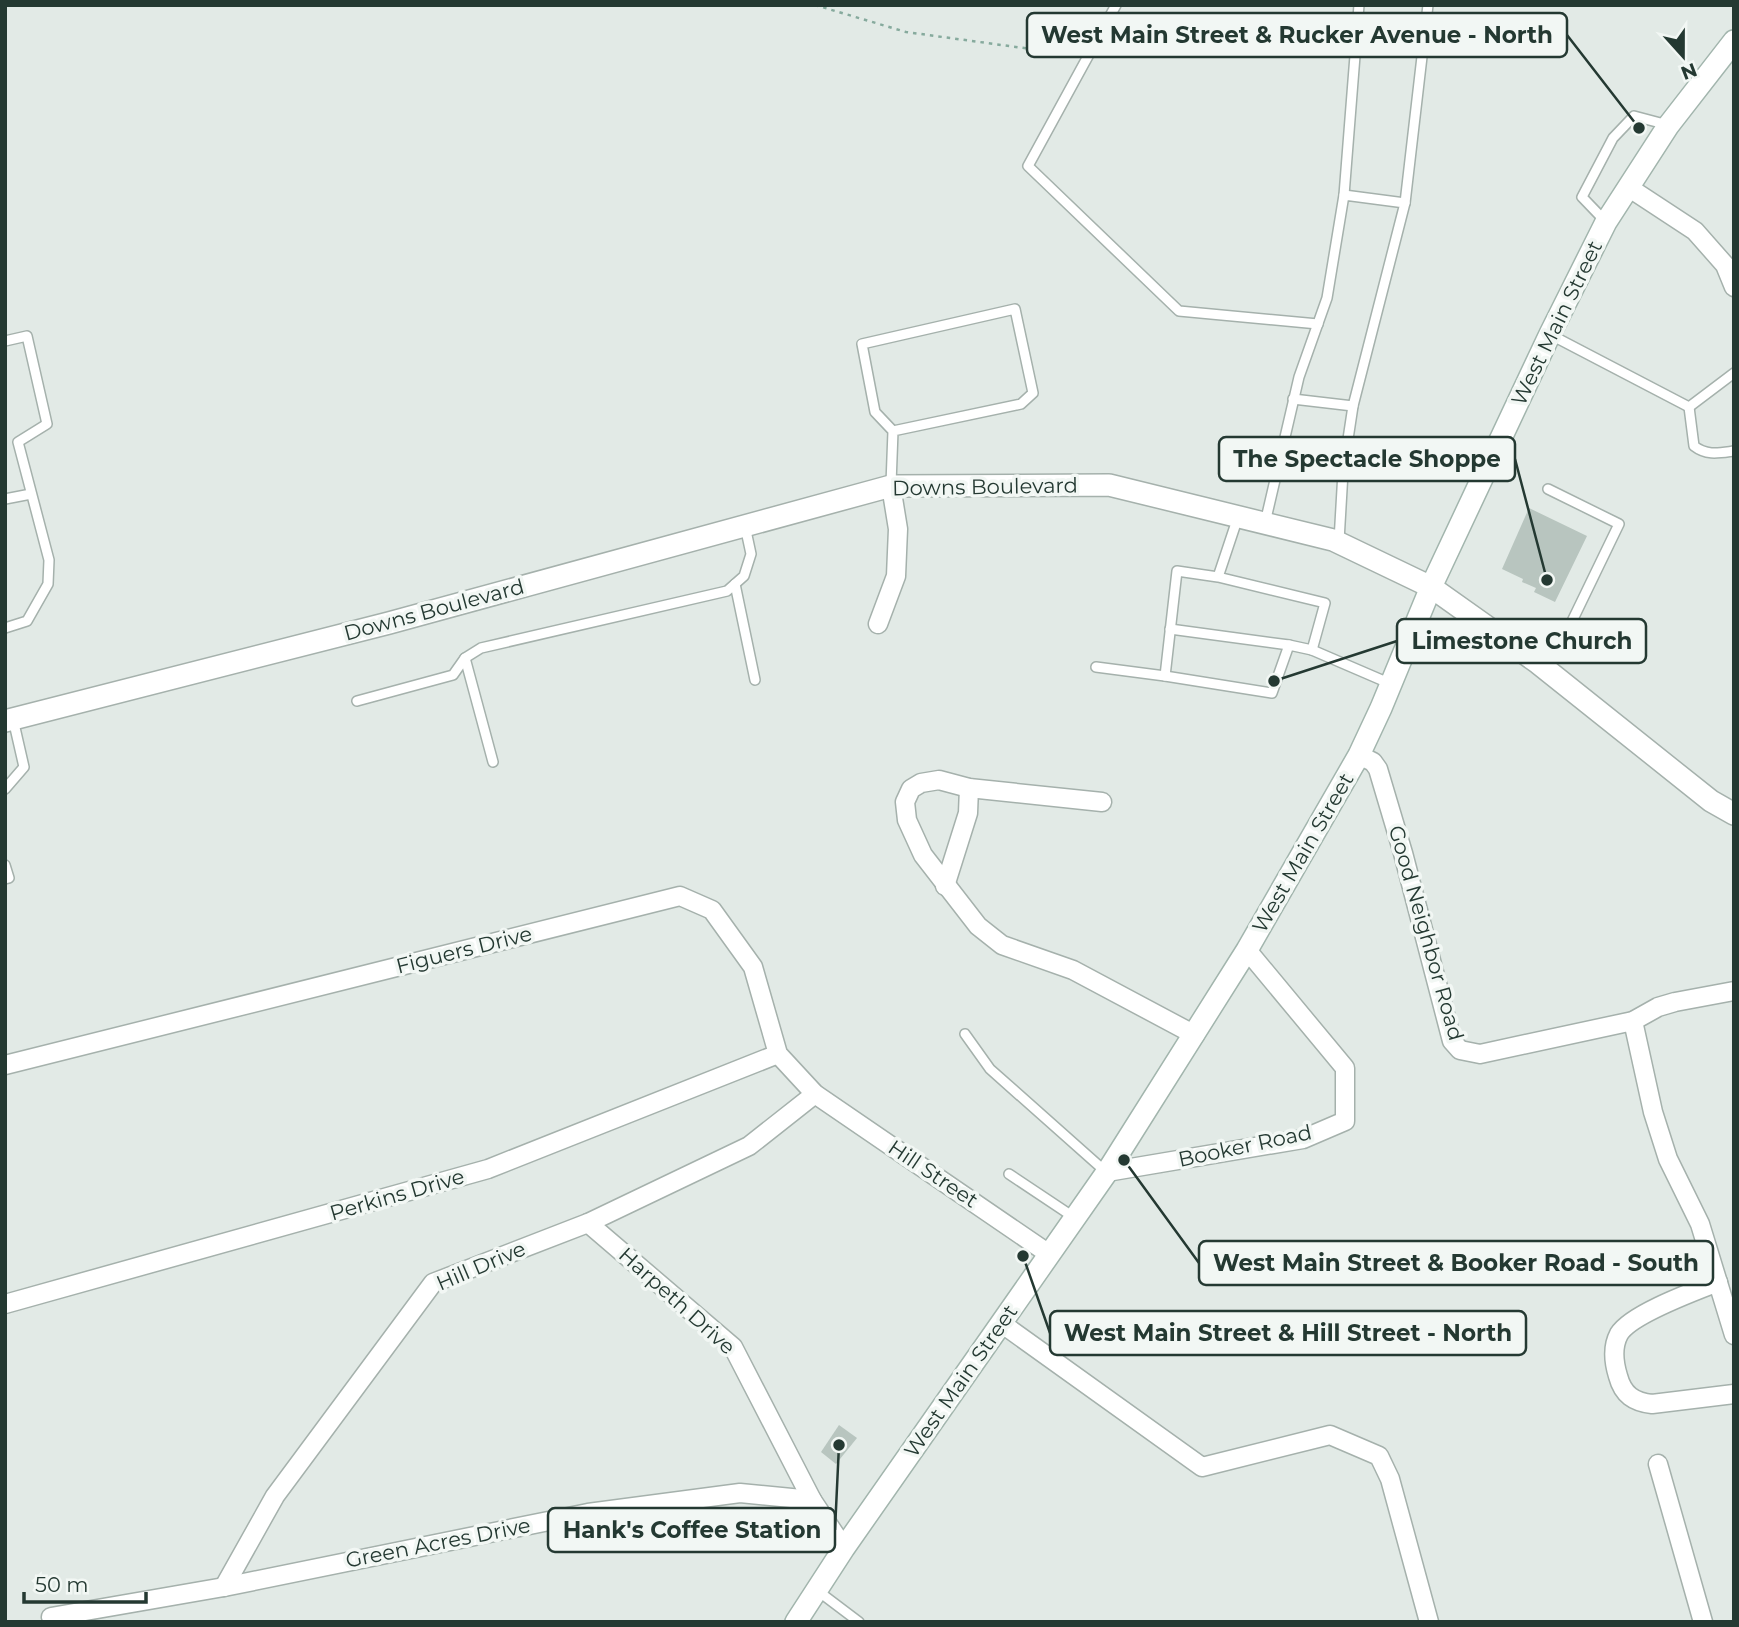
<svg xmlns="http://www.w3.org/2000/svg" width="1739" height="1627" font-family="Montserrat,sans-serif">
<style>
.building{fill:#b8c5bf}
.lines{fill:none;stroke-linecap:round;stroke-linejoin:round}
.service-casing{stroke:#a5b1ac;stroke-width:12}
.minor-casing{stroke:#a5b1ac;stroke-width:21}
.tertiary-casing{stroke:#a5b1ac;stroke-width:24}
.secondary-casing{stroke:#a2b5ad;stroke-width:24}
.path{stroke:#86aa9d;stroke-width:2.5;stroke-dasharray:3.5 5;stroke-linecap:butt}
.service{stroke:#fff;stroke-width:9}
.minor{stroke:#fff;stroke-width:18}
.tertiary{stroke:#fff;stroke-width:21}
.secondary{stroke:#fff;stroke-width:21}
.labels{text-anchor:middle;stroke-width:7;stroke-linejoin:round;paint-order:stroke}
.street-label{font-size:21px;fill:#243932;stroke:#f2f7f4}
.leader{fill:none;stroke:#243932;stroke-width:2.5}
.callout-dot{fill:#243932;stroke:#f2f7f4;stroke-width:2.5}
.callout{fill:#f2f7f4;stroke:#243932;stroke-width:2.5}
.callout-label{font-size:23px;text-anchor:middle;font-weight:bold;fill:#243932}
</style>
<rect width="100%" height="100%" fill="#e2eae6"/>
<g class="building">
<path d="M1529 508 1587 536 1555 602 1534 592 1536 588 1522 582 1523 579 1502 569Z"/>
<path d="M839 1425 857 1438 836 1464 821 1452Z"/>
</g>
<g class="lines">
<defs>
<g id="service">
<path d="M1116 5 1028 166 1179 311 1318 324"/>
<path d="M1344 195 1359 5"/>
<path d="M1405 203 1428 5"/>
<path d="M1606 222 1582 197 1613 138 1634 116 1668 125"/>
<path d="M1551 335 1689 407 1734 373"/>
<path d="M5 341 27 336 47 424 18 442 49 560 48 584 27 621 5 628"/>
<path d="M1293 399 1353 406"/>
<path d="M1689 407 1694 446C1707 456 1719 453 1734 451"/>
<path d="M891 484 893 431 1021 404 1033 393 1015 309 862 344 875 412 893 431"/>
<path d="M1548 489 1619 524 1548 671"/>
<path d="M5 499 31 494"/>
<path d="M1265 523 1299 377 1327 298 1344 195 1405 203 1353 406 1343 472 1339 541"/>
<path d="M1218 577 1325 603 1312 650 1289 645 1272 693 1165 676 1177 571 1218 577 1238 517"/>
<path d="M735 584 755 680"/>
<path d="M1170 629 1289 645"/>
<path d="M1312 650 1391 684"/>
<path d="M465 658 493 762"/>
<path d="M1096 667 1165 676"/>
<path d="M357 701 453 675 465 658 481 648 727 591 744 576 751 554 745 526"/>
<path d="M5 789 24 767 13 719"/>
<path d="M5 865 9 878 5 879"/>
<path d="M965 1034 990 1069 1106 1172"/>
<path d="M1009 1174 1075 1218"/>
<path d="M818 1591 859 1622"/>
</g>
<g id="minor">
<path d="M1628 187 1695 231 1725 265 1734 287"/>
<path d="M878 624 896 576 898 529 891 486"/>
<path d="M1359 755 1373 762 1378 769 1403 853 1452 1041 1460 1050 1480 1054 1633 1021 1658 1007 1675 1002 1734 991"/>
<path d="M1102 802 969 788 939 780 921 783 911 789 905 802 907 820 923 855 978 926 1002 945 1073 970 1195 1035"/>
<path d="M945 886 968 813 969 788"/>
<path d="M1633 1021 1653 1112 1668 1159 1700 1224 1734 1335"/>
<path d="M5 1065 680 896 712 910 753 967 778 1054 815 1094 1049 1254"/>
<path d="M1107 1172 1303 1139 1345 1121V1068L1247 950"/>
<path d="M588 1223 733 1347 812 1500"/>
<path d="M1718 1282C1695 1291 1631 1314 1619 1334 1612 1347 1614 1363 1618 1376 1623 1395 1634 1402 1652 1404L1734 1394"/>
<path d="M5 1304 488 1169 778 1054"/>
<path d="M1001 1323 1202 1467 1330 1435 1379 1456 1390 1479 1429 1622"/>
<path d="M1658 1464 1703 1622"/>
<path d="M224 1587 275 1496 433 1283 588 1223 749 1146 815 1094"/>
<path d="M51 1617 224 1587 588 1513 740 1493 812 1500 844 1548"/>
</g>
<path id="tertiary" d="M5 721 389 623 891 486 1109 485 1333 540 1431 587 1538 663 1711 801 1734 814"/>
<path id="secondary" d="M796 1622 844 1548 1107 1172 1247 950 1359 755 1381 708 1431 587 1550 334 1606 222 1668 126 1734 41"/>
</defs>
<use href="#service" class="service-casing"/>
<use href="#minor" class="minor-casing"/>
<use href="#tertiary" class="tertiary-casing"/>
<use href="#secondary" class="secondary-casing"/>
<path class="path" d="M815 5 906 32 1075 55"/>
<use href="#service" class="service"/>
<use href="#minor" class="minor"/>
<use href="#tertiary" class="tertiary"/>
<use href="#secondary" class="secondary"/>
</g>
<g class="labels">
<g class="street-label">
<text transform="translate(1557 323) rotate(-64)" y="7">West Main Street</text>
<text transform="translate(985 487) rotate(-1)" y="7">Downs Boulevard</text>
<text transform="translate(434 610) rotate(-15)" y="7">Downs Boulevard</text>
<text transform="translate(1303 853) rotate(-60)" y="7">West Main Street</text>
<text transform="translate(1426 933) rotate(74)" y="7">Good Neighbor Road</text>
<text transform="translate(464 950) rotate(-14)" y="7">Figuers Drive</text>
<text transform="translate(1245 1146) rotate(-12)" y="7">Booker Road</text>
<text transform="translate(933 1174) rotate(34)" y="7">Hill Street</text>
<text transform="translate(397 1195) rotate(-16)" y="7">Perkins Drive</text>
<text transform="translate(481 1266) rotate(-23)" y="7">Hill Drive</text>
<text transform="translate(677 1301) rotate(42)" y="7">Harpeth Drive</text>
<text transform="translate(961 1381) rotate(-55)" y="7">West Main Street</text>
<text transform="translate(438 1543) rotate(-11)" y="7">Green Acres Drive</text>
</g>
</g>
<path class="leader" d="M1639 128L1567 35M1547 580L1515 459M1274 681L1397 641M1124 1160L1199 1263M1023 1256L1050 1333M839 1445L835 1530"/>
<g class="callout-dot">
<circle cx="1639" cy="128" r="7"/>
<circle cx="1547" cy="580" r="7"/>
<circle cx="1274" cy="681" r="7"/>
<circle cx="1124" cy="1160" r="7"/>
<circle cx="1023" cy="1256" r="7"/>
<circle cx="839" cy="1445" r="7"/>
</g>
<g class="callout">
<rect x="1027" y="13" width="540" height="44" rx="7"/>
<rect x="1219" y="437" width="296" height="44" rx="7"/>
<rect x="1397" y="619" width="249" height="44" rx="7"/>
<rect x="1199" y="1241" width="514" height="44" rx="7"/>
<rect x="1050" y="1311" width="476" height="44" rx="7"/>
<rect x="548" y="1508" width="287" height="44" rx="7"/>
</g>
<g class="callout-label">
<text x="1297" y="43">West Main Street &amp; Rucker Avenue - North</text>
<text x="1367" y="467">The Spectacle Shoppe</text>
<text x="1522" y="649">Limestone Church</text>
<text x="1456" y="1271">West Main Street &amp; Booker Road - South</text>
<text x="1288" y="1341">West Main Street &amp; Hill Street - North</text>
<text x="692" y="1538">Hank's Coffee Station</text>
</g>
<rect width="1739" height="1627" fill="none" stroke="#243932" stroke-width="14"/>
<g transform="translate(1683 56) rotate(159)" stroke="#f2f7f4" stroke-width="5" paint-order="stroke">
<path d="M0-5L12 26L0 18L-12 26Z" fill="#243932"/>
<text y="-10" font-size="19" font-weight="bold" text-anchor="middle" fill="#243932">N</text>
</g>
<path d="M24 1592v10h122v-10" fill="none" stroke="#243932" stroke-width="3.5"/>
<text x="35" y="1592" font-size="21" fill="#243932" stroke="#f2f7f4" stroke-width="5" paint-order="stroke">50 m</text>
</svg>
